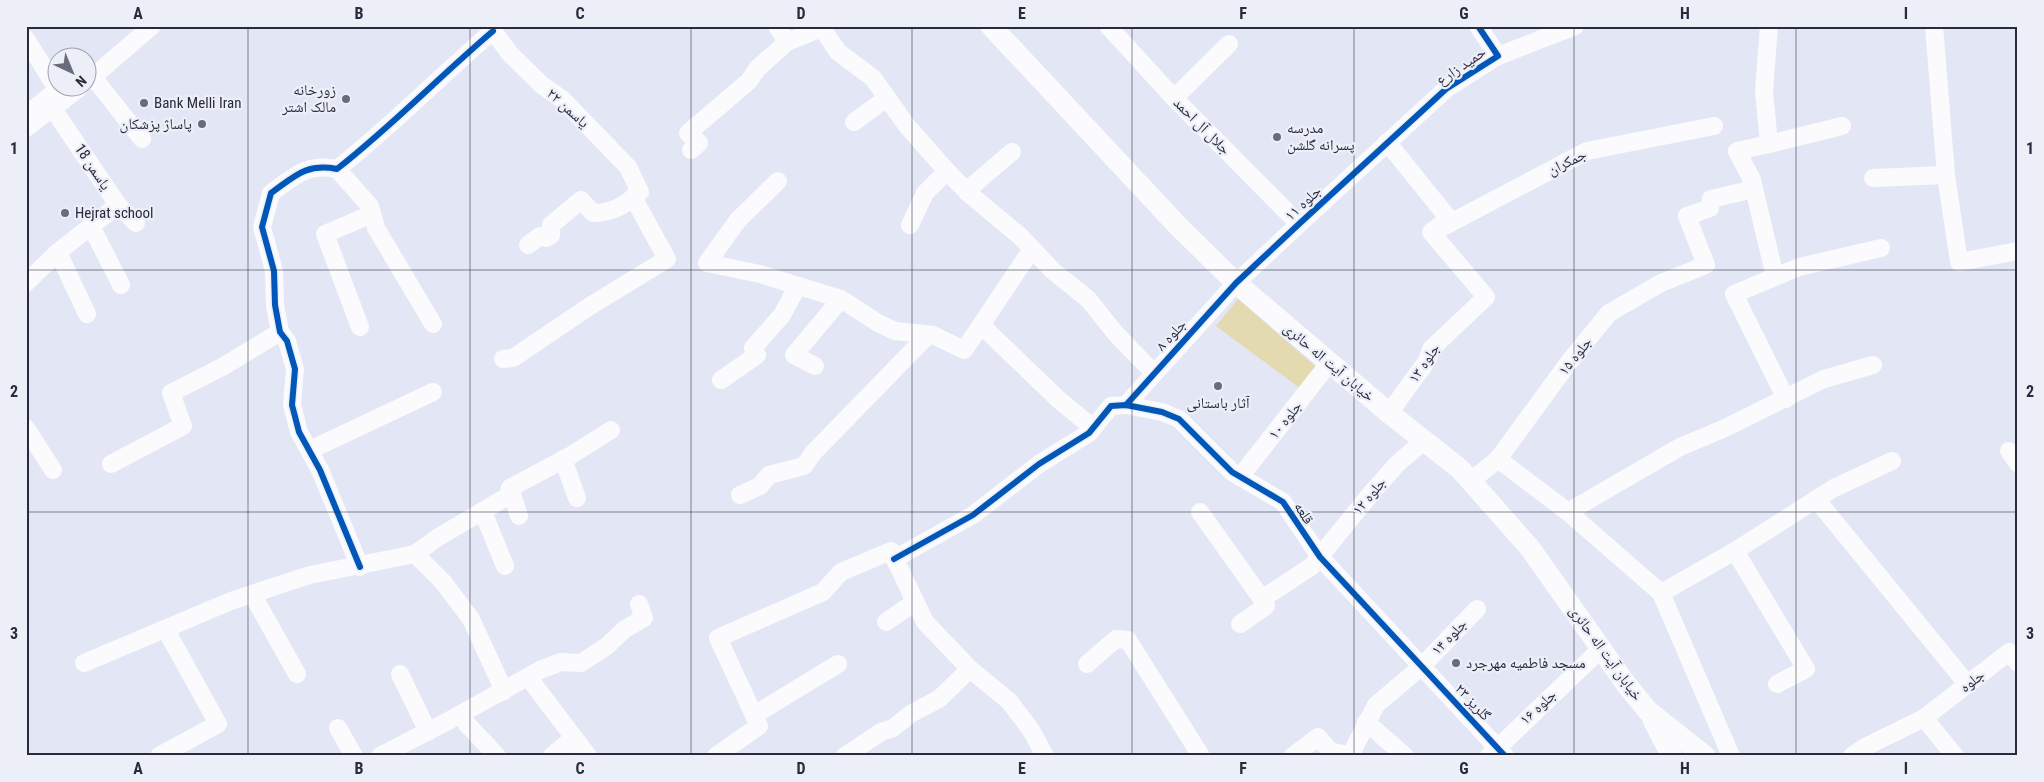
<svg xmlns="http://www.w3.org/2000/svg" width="2044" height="782" font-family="'Roboto Condensed','Noto Naskh Arabic',sans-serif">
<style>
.green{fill:#e3dab0}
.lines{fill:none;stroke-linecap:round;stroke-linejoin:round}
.minor{stroke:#fbfbfd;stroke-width:18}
.major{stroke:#fbfbfd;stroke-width:21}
.cycleway-casing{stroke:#edeff8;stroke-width:9}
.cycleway{stroke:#0057b8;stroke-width:6}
.grid{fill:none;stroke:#282b3c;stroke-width:1;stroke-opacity:0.55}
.poi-dot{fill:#696c7c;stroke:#edeff8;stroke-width:2}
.labels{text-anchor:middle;stroke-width:4.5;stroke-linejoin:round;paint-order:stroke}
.street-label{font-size:15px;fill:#282b3c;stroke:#edeff8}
.poi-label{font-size:15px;fill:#282b3c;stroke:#edeff8;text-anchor:start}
.neatline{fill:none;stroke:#282b3c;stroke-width:2}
.grid-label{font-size:16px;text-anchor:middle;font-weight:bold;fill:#282b3c}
</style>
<rect width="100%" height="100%" fill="#e3e6f4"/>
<path class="green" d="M1238 299 1316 367 1301 389 1216 326Z"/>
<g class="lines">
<g class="minor">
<path d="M493 26V31L511 55 543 86 562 99 628 167 640 192C625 205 613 213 593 213L581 200 551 225V235L546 238 540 236 528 245"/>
<path d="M777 26 787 42 822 28 838 52 873 78 907 126 947 171 967 192 1021 237 1053 271 1088 299 1116 334 1154 373"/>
<path d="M1108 26 1174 98 1299 224"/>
<path d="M1769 26 1764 91 1769 144 1737 151 1752 180 1775 277"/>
<path d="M1934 26 1946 175 1959 262 2018 251"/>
<path d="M26 39 64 100"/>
<path d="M1498 56 1575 26"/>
<path d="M93 77 142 139"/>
<path d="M88 81 152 26"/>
<path d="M1174 98 1229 44"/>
<path d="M53 109 118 205 136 223"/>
<path d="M26 115 60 88"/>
<path d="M854 122 887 98"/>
<path d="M26 128 79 88"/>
<path d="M1387 142 1449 219 1431 232 1486 297 1431 349 1427 361 1389 413"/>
<path d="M1769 144 1842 126"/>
<path d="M691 150 699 143 688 133 749 81 757 69 787 42"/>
<path d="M337 169 370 206 376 228 433 324"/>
<path d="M1873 178 1946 175"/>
<path d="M778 181 738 220 707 263 760 274 841 299 878 323 895 331 933 335 964 350 981 325"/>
<path d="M966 191 1012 152"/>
<path d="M910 225 925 193 947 171"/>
<path d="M91 226 121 285"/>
<path d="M1441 228 1587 151 1714 126"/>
<path d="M1032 249 981 325 1058 399 1093 428"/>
<path d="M58 252 87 314"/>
<path d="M26 283 58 252 118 205"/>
<path d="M360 327 325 234 372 214"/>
<path d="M503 359 513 358 590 306 667 259 633 197"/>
<path d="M815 366 794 355 841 299"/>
<path d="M721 380 757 355 753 348 782 315 797 287"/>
<path d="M1786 399 1734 294 1799 267 1881 248"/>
<path d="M1126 405 1236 283 1299 224 1446 89 1498 56 1478 26"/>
<path d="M26 428 53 470"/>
<path d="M310 450 433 392"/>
<path d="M2009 451 2018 464"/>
<path d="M563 459 577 498"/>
<path d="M1498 459 1568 512 1661 593 1731 756"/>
<path d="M111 464 183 426 171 393 224 366 280 332"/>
<path d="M1240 477 1330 362"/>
<path d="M1471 481 1498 459 1569 362 1609 313 1661 283 1706 265 1687 216 1710 208 1711 199 1754 189"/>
<path d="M510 488 519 516"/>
<path d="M740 495 760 486 769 475 804 466 813 453 928 335"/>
<path d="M1816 499 1968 685"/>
<path d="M483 512 505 566"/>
<path d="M1200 512 1262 599"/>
<path d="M1568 512 1680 447 1723 429 1824 379 1873 365"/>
<path d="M1735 551 1806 669 1777 684"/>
<path d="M415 554 437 538 508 496 510 488 570 456 611 430"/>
<path d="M894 559 973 515 1039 464 1089 433 1111 406 1126 405 1162 412 1179 419 1232 472 1283 502 1320 557 1505 756"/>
<path d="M360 567 320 470 299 432 292 405 295 369 287 341 280 332 275 305 274 271 262 227 271 193C295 176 306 163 337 169 392 126 440 76 493 31"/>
<path d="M1661 593 1735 551 1834 488 1892 461"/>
<path d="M252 594 297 674"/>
<path d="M886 622 915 602"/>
<path d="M1240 624 1266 606 1262 599 1312 566 1373 491 1398 463 1425 440"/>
<path d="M84 663 231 601 276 586 310 575 415 554 443 582 471 619 504 691"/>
<path d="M1087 664 1116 639 1128 640 1201 756"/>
<path d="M400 674 428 732"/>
<path d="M528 677 588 756"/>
<path d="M754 715 838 664"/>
<path d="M1924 718 1955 756"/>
<path d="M1366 722 1405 756"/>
<path d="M466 723 497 756"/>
<path d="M338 728 354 756"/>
<path d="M159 756 218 724 166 630"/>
<path d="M380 756 448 721 540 670 561 662 581 663 607 646 625 629 644 618 639 604"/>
<path d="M552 756 571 740 581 750"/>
<path d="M716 756 759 726 718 638 823 592 841 572 891 551 925 622 970 669"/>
<path d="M845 756 881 732 893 728 912 713 939 699 970 669 1009 701 1031 730 1045 756"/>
<path d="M1293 756 1318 737 1330 751 1349 756"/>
<path d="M1350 756 1376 705 1422 666 1477 609"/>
<path d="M1489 756 1602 648"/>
<path d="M1852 756 1865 747 1924 718 2009 652 2018 663"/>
</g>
<g class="major">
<path d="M991 26 1178 226 1236 283 1389 413 1460 469 1530 548 1626 684 1648 711 1705 756"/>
<path d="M1653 720 1672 756"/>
</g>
<defs>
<g id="cycleway">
<path d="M1126 405 1236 283 1299 224 1446 89 1498 56 1478 26"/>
<path d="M894 559 973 515 1039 464 1089 433 1111 406 1126 405 1162 412 1179 419 1232 472 1283 502 1320 557 1505 756"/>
<path d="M360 567 320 470 299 432 292 405 295 369 287 341 280 332 275 305 274 271 262 227 271 193C295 176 306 163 337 169 392 126 440 76 493 31"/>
</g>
</defs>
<use href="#cycleway" class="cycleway-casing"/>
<use href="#cycleway" class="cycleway"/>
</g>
<path class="grid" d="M248 26V756M470 26V756M691 26V756M912 26V756M1132 26V756M1354 26V756M1574 26V756M1796 26V756M26 270H2018M26 512H2018"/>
<g class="poi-dot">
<circle cx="346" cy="99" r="5"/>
<circle cx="144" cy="103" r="5"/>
<circle cx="202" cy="124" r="5"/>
<circle cx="1277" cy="137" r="5"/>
<circle cx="65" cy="213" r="5"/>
<circle cx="1218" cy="386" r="5"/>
<circle cx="1456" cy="663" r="5"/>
</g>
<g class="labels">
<g class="street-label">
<text transform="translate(1461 66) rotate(-34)" y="5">حمید زارع</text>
<text transform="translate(568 108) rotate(42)" y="5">یاسمن ۲۲</text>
<text transform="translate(1202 126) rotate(45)" y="5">جلال آل احمد</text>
<text transform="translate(1567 162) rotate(-26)" y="5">جمکران</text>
<text transform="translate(93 167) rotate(56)" y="5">یاسمن 18</text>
<text transform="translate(1303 203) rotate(-43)" y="5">جلوه ۱۱</text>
<text transform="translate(1171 335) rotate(-47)" y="5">جلوه ۸</text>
<text transform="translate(1575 356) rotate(-52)" y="5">جلوه ۱۵</text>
<text transform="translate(1329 362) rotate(40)" y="5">خیابان آیت اله حائری</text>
<text transform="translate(1424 363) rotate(-56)" y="5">جلوه ۱۳</text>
<text transform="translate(1285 420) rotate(-52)" y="5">جلوه ۱۰</text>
<text transform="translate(1369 496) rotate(-50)" y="5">جلوه ۱۲</text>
<text transform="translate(1304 513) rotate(58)" y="5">قلعه</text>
<text transform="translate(1449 637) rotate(-46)" y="5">جلوه ۱۴</text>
<text transform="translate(1606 653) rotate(54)" y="5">خیابان آیت اله حائری</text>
<text transform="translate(1972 681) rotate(-38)" y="5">جلوه</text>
<text transform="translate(1473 702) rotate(47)" y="5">گلریز ۲۳</text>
<text transform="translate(1538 707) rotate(-43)" y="5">جلوه ۱۶</text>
</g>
<g class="poi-label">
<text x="336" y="95" text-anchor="end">زورخانه<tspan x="336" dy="17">مالک اشتر</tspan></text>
<text x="154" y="108">Bank Melli Iran</text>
<text x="192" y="129" text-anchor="end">پاساژ پزشکان</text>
<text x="1287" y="133">مدرسه<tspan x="1287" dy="17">پسرانه گلشن</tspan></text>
<text x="75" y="218">Hejrat school</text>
<text x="1218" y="408" text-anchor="middle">آثار باستانی</text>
<text x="1466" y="668">مسجد فاطمیه مهرجرد</text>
</g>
</g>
<rect width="2044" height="782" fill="none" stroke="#edeff8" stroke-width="55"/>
<g transform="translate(72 72) rotate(136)"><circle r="24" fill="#edeff8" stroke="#9ea1ad"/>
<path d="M0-4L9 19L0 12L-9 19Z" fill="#696c7c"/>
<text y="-8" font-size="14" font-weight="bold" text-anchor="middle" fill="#282b3c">N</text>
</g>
<rect x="28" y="28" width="1988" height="726" class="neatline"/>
<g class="grid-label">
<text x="138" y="19">A</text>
<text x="359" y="19">B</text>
<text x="580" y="19">C</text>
<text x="801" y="19">D</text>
<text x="1022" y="19">E</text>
<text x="1243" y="19">F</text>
<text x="1464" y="19">G</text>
<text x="1685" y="19">H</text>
<text x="1906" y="19">I</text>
<text x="14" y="154">1</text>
<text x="2030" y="154">1</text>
<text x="14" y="397">2</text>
<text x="2030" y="397">2</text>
<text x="14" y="639">3</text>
<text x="2030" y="639">3</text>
<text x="138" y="774">A</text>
<text x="359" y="774">B</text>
<text x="580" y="774">C</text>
<text x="801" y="774">D</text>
<text x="1022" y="774">E</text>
<text x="1243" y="774">F</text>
<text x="1464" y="774">G</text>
<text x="1685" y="774">H</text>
<text x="1906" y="774">I</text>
</g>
</svg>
